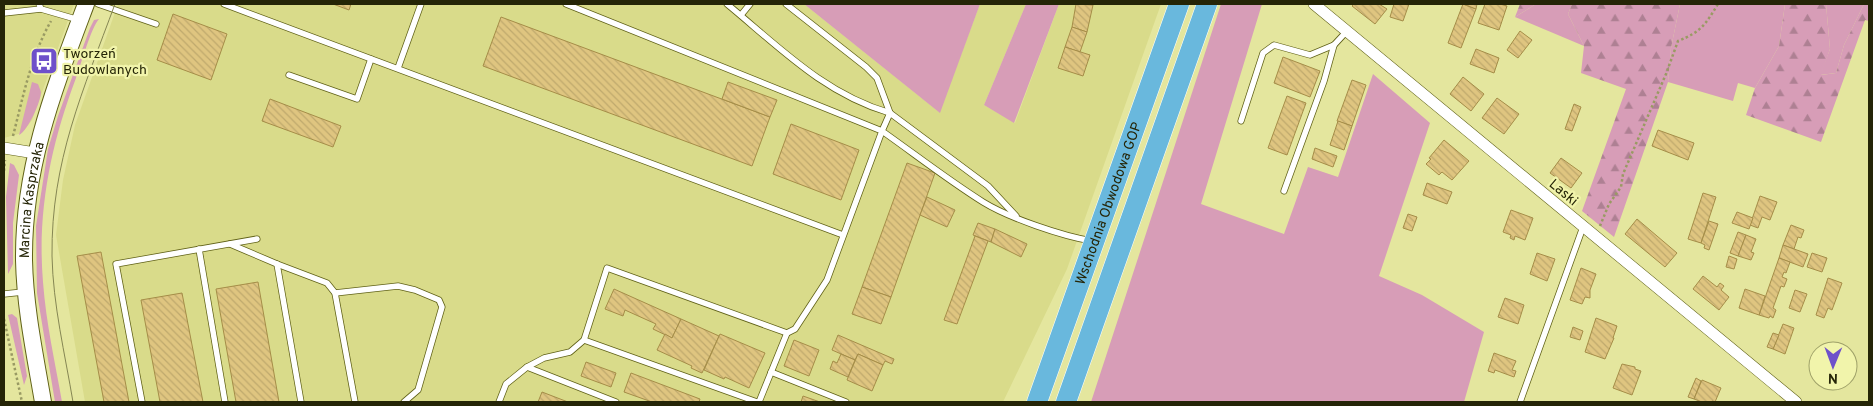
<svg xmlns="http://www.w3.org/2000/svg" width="1873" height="406" font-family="Overpass,sans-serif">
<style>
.built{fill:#d9db8a}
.green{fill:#d79db7}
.forest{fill:url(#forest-firs)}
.building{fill:url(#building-back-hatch);stroke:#a58d48}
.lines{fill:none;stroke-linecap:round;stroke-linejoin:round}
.lane-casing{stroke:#606117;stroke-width:7}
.street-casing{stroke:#606117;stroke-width:12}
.secondary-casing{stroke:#606117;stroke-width:18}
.highway-casing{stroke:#fff;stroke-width:21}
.path{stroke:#999a63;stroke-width:2.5;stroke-dasharray:2.5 2.5;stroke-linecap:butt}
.lane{stroke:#fff;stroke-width:5.5}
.street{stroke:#fff;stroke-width:11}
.secondary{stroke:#fff;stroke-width:16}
.highway{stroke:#69b8dd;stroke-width:20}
.tram{stroke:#858653;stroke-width:1}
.labels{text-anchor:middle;stroke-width:4.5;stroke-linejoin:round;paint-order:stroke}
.poi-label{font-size:14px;fill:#252507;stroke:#f1f4ab;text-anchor:start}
.street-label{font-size:14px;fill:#252507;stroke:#f1f4ab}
</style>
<defs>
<pattern id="forest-firs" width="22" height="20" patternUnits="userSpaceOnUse" patternTransform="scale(1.25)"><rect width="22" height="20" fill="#d79db7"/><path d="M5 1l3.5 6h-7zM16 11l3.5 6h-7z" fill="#ae8093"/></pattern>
<pattern id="building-back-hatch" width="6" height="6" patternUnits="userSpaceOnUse" patternTransform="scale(1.25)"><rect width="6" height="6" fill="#dfc580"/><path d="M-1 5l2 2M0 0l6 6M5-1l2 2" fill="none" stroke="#bfa96d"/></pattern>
</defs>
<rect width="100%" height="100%" fill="#e4e69e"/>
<g class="built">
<path d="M4 4H74L32 120 22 133 4 138Z"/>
<path d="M118 4H804L939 112 980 4H1026L984 105 1015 123 1059 4H1161L1067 269 1003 402H85L56 235 63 180 75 125Z"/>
</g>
<g class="green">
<path d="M804 4H980L940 113Z"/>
<path d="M1026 4H1059L1014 123 984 105Z"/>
<path d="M1221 4H1262L1201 204 1284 234 1308 167 1338 177 1373 74 1430 123 1379 276 1422 295 1484 332 1464 402H1091Z"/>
<path d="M1536 4H1572L1568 14 1584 46 1515 17Z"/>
<path d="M1680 4H1785L1779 46 1755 88 1738 83 1733 101 1668 82 1671 48Z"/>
<path d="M1826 4H1864L1844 45 1836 73 1820 75 1830 49Z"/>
<path d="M99 19C91 28 81 64 76 78 51 144 37 211 43 282 46 323 55 362 62 402H55L37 293 36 226 48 149 58 116 90 28 94 20Z"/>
<path d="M32 82 38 84C39 87 40 89 41 92 41 101 28 131 19 135Z"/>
<path d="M10 163 14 165 19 175 13 223V264L8 274 6 197Z"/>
<path d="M12 314 17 318 27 376 24 385 9 319 8 315Z"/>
</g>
<g class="forest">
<path d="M1520 4H1536L1515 17Z"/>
<path d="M1572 4H1680L1671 48 1668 82 1614 237 1582 211 1626 89 1581 73 1584 46 1568 14Z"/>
<path d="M1785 4H1826L1830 49 1821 75 1836 73 1844 45 1864 4H1869V21L1865 20 1821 142 1746 115 1755 88 1779 46Z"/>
</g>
<g class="building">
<path d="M333 4H351L349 10Z"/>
<path d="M1076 4 1093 5 1087 32 1072 27Z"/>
<path d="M1354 4H1379L1387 9 1375 24 1352 6Z"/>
<path d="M1394 4H1409L1403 21 1390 17Z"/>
<path d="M1463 4 1476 9 1461 48 1448 43Z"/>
<path d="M1463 4H1477L1476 9Z"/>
<path d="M1485 4H1500L1507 6 1499 30 1478 23Z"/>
<path d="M173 14 227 34 211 80 157 60Z"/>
<path d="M501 17 770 117 752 166 483 66Z"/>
<path d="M1072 27 1087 32 1080 52 1065 47Z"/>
<path d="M1520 31 1532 40 1518 58 1507 50Z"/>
<path d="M1065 47 1090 55 1083 76 1058 68Z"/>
<path d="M1476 49 1499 58 1494 73 1470 64Z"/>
<path d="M44 50 47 51 44 59 42 58Z"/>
<path d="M1283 57 1320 71 1310 97 1274 83Z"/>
<path d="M1463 77 1484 94 1471 111 1450 94Z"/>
<path d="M1352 80 1366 85 1352 126 1337 121Z"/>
<path d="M728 82 777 100 770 117 722 99Z"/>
<path d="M1287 96 1306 103 1287 155 1268 148Z"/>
<path d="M1497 98 1519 114 1504 134 1482 118Z"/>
<path d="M270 99 341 126 333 147 262 121Z"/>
<path d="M1574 104 1581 107 1572 131 1565 129Z"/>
<path d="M1338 121 1352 126 1344 150 1330 145Z"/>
<path d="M791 124 859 150 841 200 773 174Z"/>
<path d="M1658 130 1694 143 1688 160 1652 146Z"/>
<path d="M1444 140 1469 161 1452 180 1442 172 1439 175 1426 164 1431 159 1429 158Z"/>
<path d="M1315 148 1337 156 1333 167 1312 159Z"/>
<path d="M1561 158 1582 173 1571 188 1550 173Z"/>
<path d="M907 163 935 173 891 297 862 287Z"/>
<path d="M1427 183 1452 192 1447 204 1423 195Z"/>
<path d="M1703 193 1716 197 1701 243 1688 239Z"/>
<path d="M1760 196 1777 202 1770 220 1762 217 1758 228 1750 225Z"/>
<path d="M927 197 955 210 947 227 920 215Z"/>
<path d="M1511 210 1533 218 1525 240 1515 236 1514 240 1510 238 1511 235 1503 232Z"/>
<path d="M1737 212 1753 218 1749 229 1732 223Z"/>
<path d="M1408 214 1417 217 1412 231 1403 228Z"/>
<path d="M1637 219 1677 253 1665 267 1625 234Z"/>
<path d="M1709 221 1718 224 1709 250 1704 248 1705 245 1701 243Z"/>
<path d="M978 223 995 229 991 242 973 235Z"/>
<path d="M1791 225 1804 230 1801 238 1798 237 1794 249 1783 245Z"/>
<path d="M995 229 1027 244 1021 257 991 242Z"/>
<path d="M1738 232 1746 235 1738 256 1730 253Z"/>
<path d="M1746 235 1756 239 1751 252 1754 253 1751 260 1738 256Z"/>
<path d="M975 236 988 241 957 324 944 320Z"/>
<path d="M1783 245 1808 254 1803 267 1779 258Z"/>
<path d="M101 252 129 402H104L77 256Z"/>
<path d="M1537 253 1555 259 1547 281 1530 274Z"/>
<path d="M1812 253 1827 258 1822 272 1807 267Z"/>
<path d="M1729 256 1737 259 1734 269 1726 267Z"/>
<path d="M1779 258 1790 262 1786 273 1784 272 1782 277 1787 279 1784 287 1781 286 1773 308 1776 310 1773 318 1770 316 1769 318 1759 315Z"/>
<path d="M1581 268 1596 274 1590 290V298L1585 297 1582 304 1570 300Z"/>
<path d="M1703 276 1717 287 1720 283 1724 286 1721 290 1729 297 1719 310 1693 289Z"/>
<path d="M1828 278 1842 283 1832 310 1828 308 1824 318 1816 315Z"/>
<path d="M258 282 279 402H236L216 289Z"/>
<path d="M862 287 891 297 881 324 852 314Z"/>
<path d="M614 289 681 319 672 338 653 329 656 324 625 310 623 316 605 309Z"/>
<path d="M1745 289 1765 296 1759 315 1739 308Z"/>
<path d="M1795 290 1807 294 1800 312 1789 308Z"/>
<path d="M182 293 203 402H160L141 300Z"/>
<path d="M1505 298 1524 305 1518 324 1498 317Z"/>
<path d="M1596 318 1617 326 1613 338H1614L1605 359 1585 352Z"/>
<path d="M681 319 719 336 702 373 691 368 692 366 657 350 665 334 672 338Z"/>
<path d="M1783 324 1794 328 1785 354 1773 349Z"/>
<path d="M1573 327 1583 331 1580 340 1570 337Z"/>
<path d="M1773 333 1779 335 1773 349 1767 347Z"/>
<path d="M720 334 765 353 749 388 725 377 724 379 704 370Z"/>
<path d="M838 335 894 359 892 364 885 361 883 365 858 354 855 360 832 350Z"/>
<path d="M794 340 819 350 809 376 784 366Z"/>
<path d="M1494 353 1516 361 1512 370 1516 371 1514 377 1495 370 1494 373 1488 371Z"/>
<path d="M841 354 855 360 848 377 830 369 833 361 837 363Z"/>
<path d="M858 354 883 365 872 391 847 380Z"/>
<path d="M586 362 616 373 611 387 581 376Z"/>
<path d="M1622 364 1635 367V369L1641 371 1632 395 1613 388Z"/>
<path d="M631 373 700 399 699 402H652L624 392Z"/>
<path d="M1696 378 1701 381 1694 399 1688 397Z"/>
<path d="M1702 380 1721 388 1715 402 1712 401 1711 402H1702L1694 399Z"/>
<path d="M542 392 568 402H538Z"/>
<path d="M803 396 820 402H801Z"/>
</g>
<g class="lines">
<defs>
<g id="lane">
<path d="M39 4 41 9 79 20"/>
<path d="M98 4 156 24"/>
<path d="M224 4 843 235"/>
<path d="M566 4 882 131 827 280 795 329 787 333 759 402"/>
<path d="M727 4C778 46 824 94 890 113L882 131C916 155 948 180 983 202 1009 218 1062 236 1092 241"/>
<path d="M786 4 866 67 877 78 890 113 988 186 1016 216"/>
<path d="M4 13 41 9"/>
<path d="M741 15 750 4"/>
<path d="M398 68 421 4"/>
<path d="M289 75 357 99 371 59"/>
<path d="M1241 121 1263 53 1274 45 1310 55 1334 45 1347 31"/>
<path d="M1284 191 1324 81 1334 45"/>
<path d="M230 244 277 264 327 283 335 293 355 402"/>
<path d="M199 249 225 402"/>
<path d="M277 264 301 402"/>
<path d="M335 293 398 286 415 290 439 300 442 307 418 390 404 402"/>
<path d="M4 294 23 292"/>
<path d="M584 340 757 402"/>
<path d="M527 367 616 402"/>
<path d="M771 372 846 402"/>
<path d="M142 402 116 264 257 239"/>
<path d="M499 402 506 384 527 367 544 358 570 352 584 340 607 268 787 333"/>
<path d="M1520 402 1583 227"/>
</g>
<g id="street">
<path d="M1314 4 1796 402"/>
<path d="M4 148 35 153"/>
</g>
<g id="secondary">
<path id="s1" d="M43 402C35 355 25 308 24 260 23 167 54 89 86 4"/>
</g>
<g id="highway">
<path id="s2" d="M1037 402 1179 4"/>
<path d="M1066 402 1207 4"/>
</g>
</defs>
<use href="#lane" class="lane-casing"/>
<use href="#street" class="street-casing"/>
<use href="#secondary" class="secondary-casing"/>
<use href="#highway" class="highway-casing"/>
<g class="path">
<path d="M13 136C23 97 31 56 51 21"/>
<path d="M4 171 5 160"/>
<path d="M1600 226 1609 204 1621 187 1623 174 1666 74 1678 41C1701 32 1705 25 1718 4"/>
<path d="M4 319 22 402"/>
</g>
<use href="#lane" class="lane"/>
<use href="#street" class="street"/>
<use href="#secondary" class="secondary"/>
<use href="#highway" class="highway"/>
<path class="tram" d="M73 402C65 354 53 305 52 256 51 161 83 91 115 4"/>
</g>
<defs>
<symbol id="bus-square" viewBox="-11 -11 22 22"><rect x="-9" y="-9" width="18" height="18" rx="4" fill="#6e50ca" stroke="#f1f4ab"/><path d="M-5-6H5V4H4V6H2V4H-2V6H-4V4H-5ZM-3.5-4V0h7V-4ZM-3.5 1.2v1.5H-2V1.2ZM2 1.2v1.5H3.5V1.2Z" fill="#fff"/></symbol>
</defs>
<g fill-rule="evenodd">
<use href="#bus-square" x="28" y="45" width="32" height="32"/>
</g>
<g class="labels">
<g class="poi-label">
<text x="63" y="58">Tworzeń<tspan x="63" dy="16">Budowlanych</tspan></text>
</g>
<g class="street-label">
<text transform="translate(1564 192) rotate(40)" y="5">Laski</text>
<text dy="5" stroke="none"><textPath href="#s1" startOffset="204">Marcina Kasprzaka</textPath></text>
<text dy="5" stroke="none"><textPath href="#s2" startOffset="211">Wschodnia Obwodowa GOP</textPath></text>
</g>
</g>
<rect width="1873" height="406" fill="none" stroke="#252507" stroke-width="10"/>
<g transform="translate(1833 366) rotate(181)"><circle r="24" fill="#f1f4ab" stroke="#9fa169"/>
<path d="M0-4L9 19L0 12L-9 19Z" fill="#6e50ca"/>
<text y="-8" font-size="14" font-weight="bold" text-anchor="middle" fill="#252507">N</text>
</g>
</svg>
